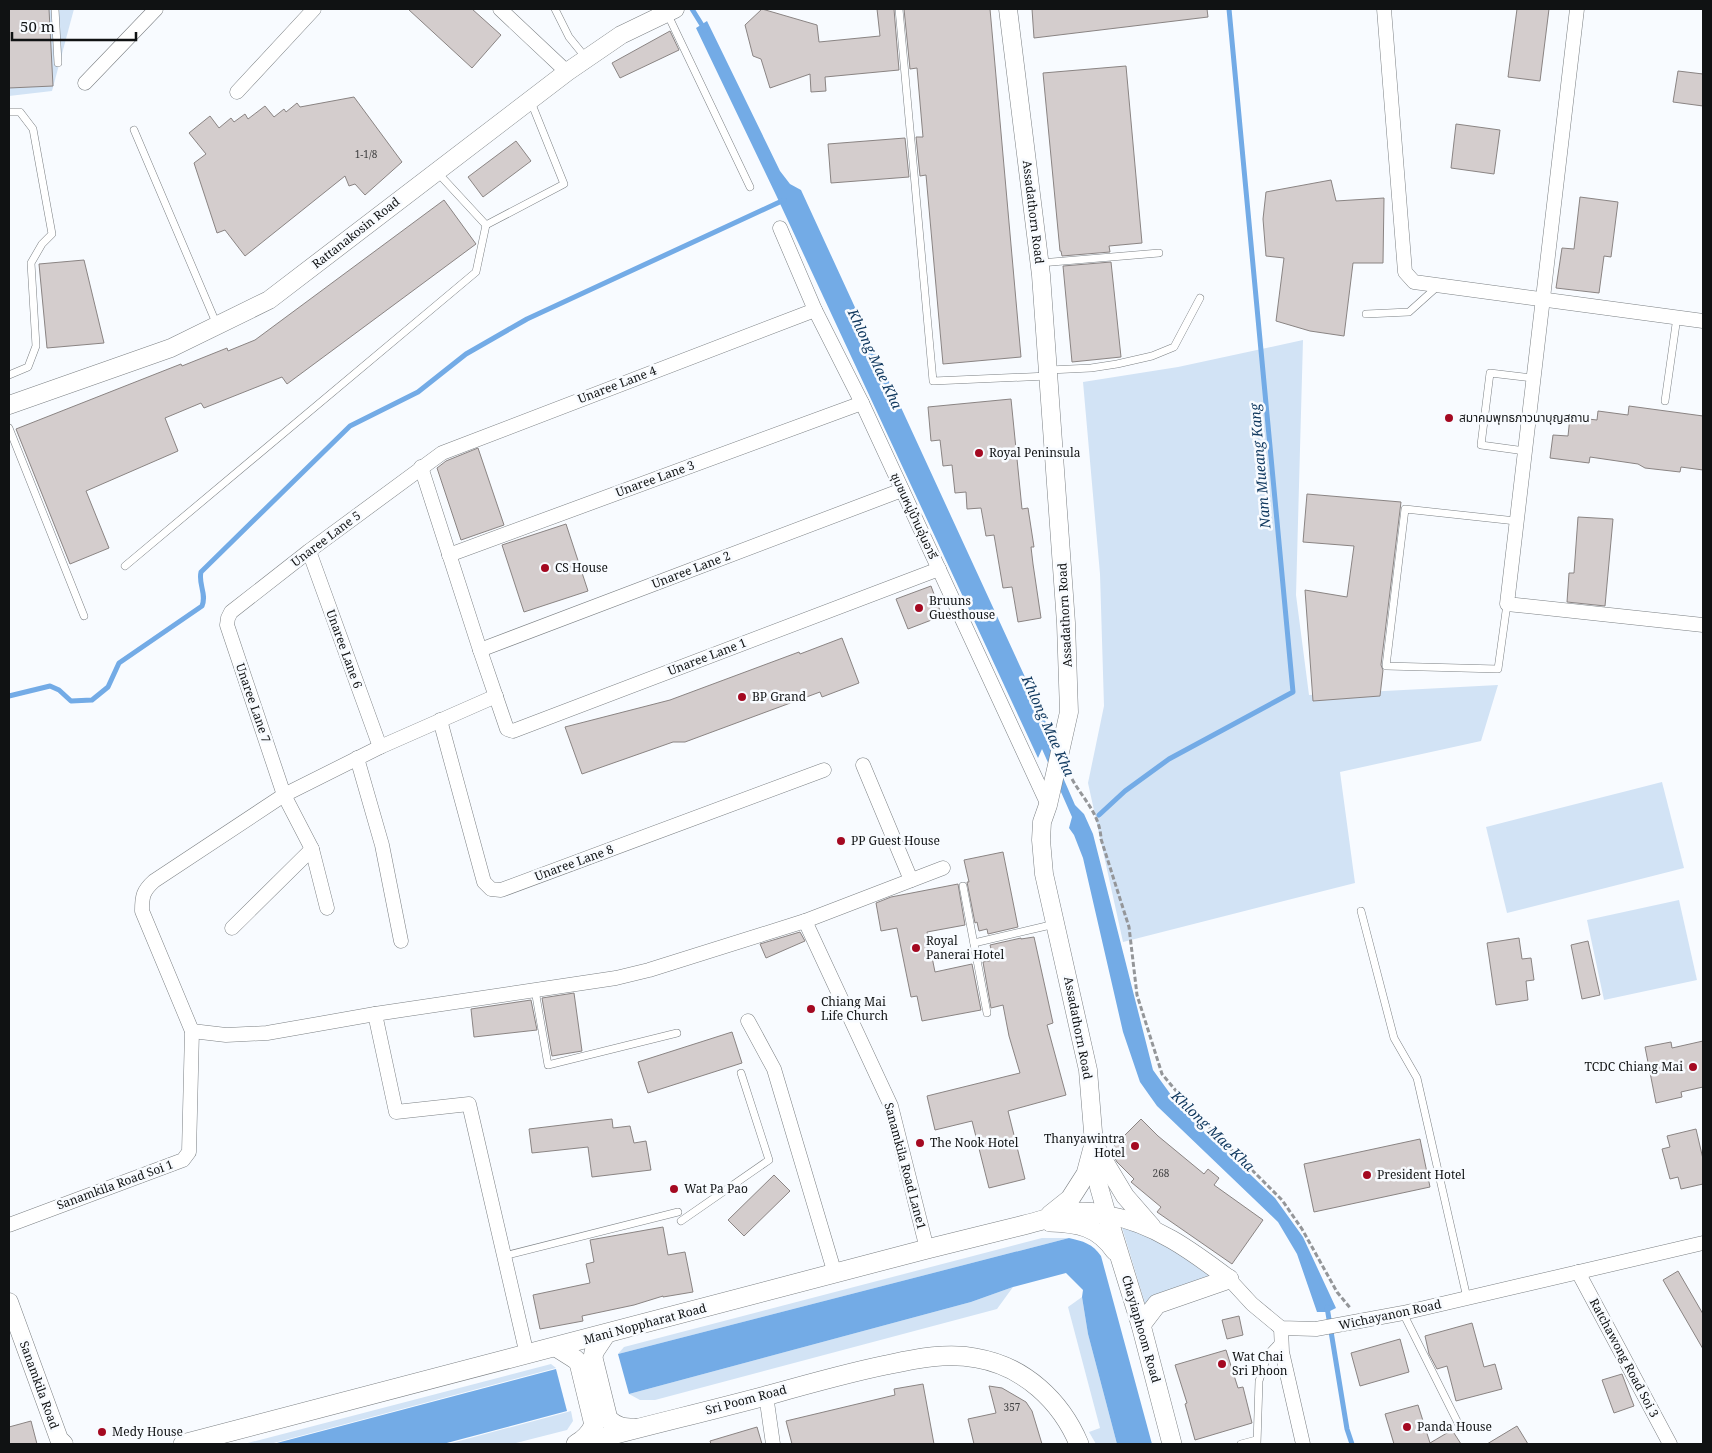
<svg xmlns="http://www.w3.org/2000/svg" width="1712" height="1453" font-family="'Noto Serif','Noto Sans Thai',serif">
<style>
.green{fill:#d2e3f5}
.water{fill:#73abe6}
.lines{fill:none;stroke-linecap:round;stroke-linejoin:round}
.stream{stroke:#73abe6;stroke-width:5}
.building{fill:#d4cdcd;stroke:#8a8483}
.service-casing{stroke:#7c8084;stroke-width:8}
.minor-casing{stroke:#7c8084;stroke-width:15}
.tertiary-casing{stroke:#7c8084;stroke-width:19}
.secondary-casing{stroke:#7c8084;stroke-width:20}
.path{stroke:#949699;stroke-width:3;stroke-dasharray:5 2.5;stroke-linecap:butt}
.service{stroke:#fff;stroke-width:7}
.minor{stroke:#fff;stroke-width:14}
.tertiary{stroke:#fff;stroke-width:18}
.secondary{stroke:#fff;stroke-width:19}
.poi-dot{fill:#a40921;stroke:#f8fbff;stroke-width:2}
.labels{text-anchor:middle;stroke-width:5;stroke-linejoin:round;paint-order:stroke}
.number-label{font-size:10px;fill:#414142}
.street-label{font-size:12px;fill:#101213;stroke:#f8fbff}
.poi-label{font-size:12px;fill:#101213;stroke:#f8fbff;text-anchor:start}
.water-label{font-size:14px;font-style:italic;fill:#123a60;stroke:#f8fbff}
</style>
<rect width="100%" height="100%" fill="#f8fbff"/>
<g class="green">
<path d="M9 9H74L52 91 9 96Z"/>
<path d="M1303 340 1296 595 1309 695 1498 685 1481 741 1340 772 1355 883 1123 942 1088 783 1104 706 1100 574 1083 382 1178 367Z"/>
<path d="M1662 782 1684 868 1507 913 1486 827Z"/>
<path d="M1679 900 1697 980 1604 1000 1587 920Z"/>
<path d="M1121 1224 1179 1250 1218 1277 1146 1307Z"/>
<path d="M1042 1238H1069L618 1354 624 1347Z"/>
<path d="M1013 1287 997 1309 655 1400H640L629 1394 971 1302Z"/>
<path d="M1082 1297 1088 1334 1117 1444H1096L1089 1432 1100 1428 1068 1307Z"/>
<path d="M551 1364 556 1368 270 1444H244Z"/>
<path d="M571 1411 573 1421 567 1430 512 1444H448Z"/>
</g>
<g class="water">
<path d="M707 21 780 171 790 184 801 190 1048 727 1045 736 1075 805 1084 814 1093 834 1153 1070 1179 1106 1275 1198 1303 1237 1336 1308 1328 1312H1317L1297 1254 1278 1222 1157 1106 1140 1082 1123 1032 1083 858 1074 835 1069 828 1072 817 1042 749 1038 758 776 195 696 28Z"/>
<path d="M1069 1238C1083 1241 1093 1244 1101 1256L1152 1444H1117L1088 1334 1082 1297 1083 1290 1066 1273 1013 1287 971 1302 629 1394 618 1354Z"/>
<path d="M556 1369 567 1411 443 1444H273Z"/>
</g>
<g class="lines">
<g class="stream">
<path d="M692 9 705 30"/>
<path d="M9 696 50 686 59 690 71 701 92 700 108 687 119 663 202 606C207 594 198 584 201 572L350 426 418 392 466 354 527 319 784 200"/>
<path d="M1099 815 1125 791 1169 759 1293 692 1229 9"/>
<path d="M1327 1307 1347 1429 1352 1444"/>
</g>
</g>
<g class="building">
<path d="M9 9H49L53 86 9 88Z"/>
<path d="M408 9H472L501 35 472 68Z"/>
<path d="M762 9 817 25 819 42 880 36 877 9H894L899 70 825 77 826 91 811 92 810 74 770 88 761 59 753 56 745 25Z"/>
<path d="M904 9H990L1021 357 943 364 926 175 920 176 916 137H923L917 68 910 69Z"/>
<path d="M1032 9H1207L1208 17 1034 38Z"/>
<path d="M1517 9H1549L1540 81 1508 77Z"/>
<path d="M670 31 679 50 620 78 612 63Z"/>
<path d="M1126 66 1142 243 1109 246 1110 252 1062 256 1061 251H1060L1043 73Z"/>
<path d="M1678 71 1703 74V106L1673 102Z"/>
<path d="M354 97 402 162 365 195 355 184 349 186 345 176 245 256 225 230 217 233 194 163 206 154 189 133 210 116 219 128 231 118 234 122 245 114 248 119 265 106 274 117 284 109 286 112 297 103 300 107Z"/>
<path d="M1456 124 1500 130 1494 174 1451 168Z"/>
<path d="M905 138 909 177 831 183 828 144Z"/>
<path d="M516 141 531 161 483 197 468 177Z"/>
<path d="M1331 180 1336 201 1384 198 1383 263H1353L1344 336 1310 331 1276 321 1284 258 1266 256 1263 219 1266 192Z"/>
<path d="M1580 197 1618 202 1611 257 1604 256 1599 293 1556 288 1562 248 1574 249Z"/>
<path d="M444 200 476 244 287 384 282 377 204 408 201 403 165 418 178 451 86 491 109 548 70 564 16 429 181 364 182 366 227 348 228 351 255 340Z"/>
<path d="M84 260 104 343 47 348 39 264Z"/>
<path d="M1111 262 1121 357 1072 362 1063 266Z"/>
<path d="M1011 399 1022 509 1028 508 1034 547H1031L1033 564 1041 618 1018 622 1012 587 1003 588 994 535 986 536 981 508 967 509 966 492 955 493 952 465 943 466 940 440 931 441 928 407Z"/>
<path d="M1629 406 1703 416V470L1681 467 1680 472 1645 468 1638 464 1590 457 1589 463 1550 458 1553 435 1568 436 1570 417 1597 420 1598 411 1628 415Z"/>
<path d="M478 448 504 525 461 540 437 468 446 461Z"/>
<path d="M1307 494 1401 502 1381 665 1383 670 1380 696 1313 701 1305 590 1347 597 1354 546 1303 542Z"/>
<path d="M1578 517 1613 519 1605 606 1567 602 1569 573H1574Z"/>
<path d="M566 524 588 591 524 612 502 545Z"/>
<path d="M931 586 942 616 908 629 896 599Z"/>
<path d="M842 638 859 683 822 697 820 692 685 742H673L582 774 565 727 670 700 799 652 800 654Z"/>
<path d="M1003 852 1018 927 988 934 987 929 979 931 977 922 975 923 967 882H969L964 860Z"/>
<path d="M958 884 965 925 927 932 935 972 972 964 981 1010 922 1021 917 996 911 997 897 928 881 931 876 903 891 897Z"/>
<path d="M800 932 805 941 766 958 760 944Z"/>
<path d="M1034 937 1053 1023 1047 1025 1066 1095 1008 1111 1025 1179 989 1188 972 1121 935 1130 927 1096 1020 1073 1009 1036 1003 1005 991 1008 983 962 994 960 990 945 1021 938V939Z"/>
<path d="M1519 938 1522 959 1531 958 1534 980 1526 981 1528 1000 1496 1005 1487 943Z"/>
<path d="M1588 941 1600 995 1582 999 1571 945Z"/>
<path d="M574 993 582 1051 552 1056 542 998Z"/>
<path d="M531 1000 537 1030 474 1037 471 1009Z"/>
<path d="M732 1032 742 1063 648 1093 638 1062Z"/>
<path d="M1703 1041V1087L1681 1092 1682 1097 1656 1103 1645 1047 1671 1042 1672 1048Z"/>
<path d="M612 1119 613 1128 630 1126 634 1143 646 1141 651 1170 592 1177 588 1147 532 1153 529 1129Z"/>
<path d="M1141 1119 1158 1136 1204 1174 1208 1169 1219 1178 1214 1185 1263 1220 1232 1264 1157 1212 1161 1207 1131 1182 1134 1179 1117 1162 1110 1150Z"/>
<path d="M1696 1129 1703 1159V1184L1681 1189 1678 1177 1670 1179 1662 1149 1670 1147 1667 1136Z"/>
<path d="M1420 1139 1430 1187 1314 1212 1304 1164Z"/>
<path d="M774 1175 790 1191 744 1236 728 1220Z"/>
<path d="M663 1227 668 1255 685 1252 693 1292 663 1297V1296L634 1305 582 1316 583 1321 540 1329 533 1295 590 1283 586 1264 594 1262 590 1240Z"/>
<path d="M1678 1271 1703 1314V1349L1663 1280Z"/>
<path d="M1239 1316 1243 1335 1227 1339 1222 1320Z"/>
<path d="M1472 1323 1484 1367 1495 1364 1502 1389 1456 1401 1447 1366 1437 1369 1429 1354 1425 1336Z"/>
<path d="M1400 1339 1409 1372 1360 1386 1351 1353Z"/>
<path d="M1226 1350 1238 1388 1243 1387 1252 1423 1195 1440 1185 1404 1187 1403 1175 1365Z"/>
<path d="M1622 1374 1634 1406 1614 1413 1602 1380Z"/>
<path d="M923 1384 934 1444H792L786 1421 895 1395 894 1389Z"/>
<path d="M989 1386 1002 1388 1026 1402 1032 1411 1042 1444H974L968 1419 996 1413Z"/>
<path d="M1418 1405 1430 1443 1452 1430 1461 1444H1394L1385 1414Z"/>
<path d="M31 1421 37 1444H9V1427Z"/>
<path d="M1517 1426 1528 1444H1487Z"/>
<path d="M757 1427 762 1444H711L710 1441Z"/>
</g>
<g class="lines">
<defs>
<g id="service">
<path d="M55 9 58 63"/>
<path d="M555 9 569 37 586 58"/>
<path d="M899 9 933 381 1048 376"/>
<path d="M667 13 750 187"/>
<path d="M9 112H20L33 129 52 234 42 244 31 263 36 346 28 367 9 375"/>
<path d="M134 130 217 325"/>
<path d="M437 172 486 225 564 184 531 102"/>
<path d="M1040 263 1159 253"/>
<path d="M1366 314 1409 312 1438 286"/>
<path d="M1049 370 1091 368 1117 364 1152 356 1174 347 1200 298"/>
<path d="M1665 401 1677 317"/>
<path d="M9 428 84 616"/>
<path d="M1525 451 1481 445 1490 373 1533 378"/>
<path d="M125 566 476 272 486 225"/>
<path d="M1507 604 1498 669 1386 666 1405 509 1516 521"/>
<path d="M963 886 987 1013"/>
<path d="M1361 911 1394 1038 1417 1078 1467 1298"/>
<path d="M974 943 1055 924"/>
<path d="M535 990 548 1065 677 1033"/>
<path d="M681 1221 769 1160 741 1073"/>
<path d="M504 1256 678 1212"/>
<path d="M1403 1313 1461 1429"/>
<path d="M1241 1444 1256 1440"/>
<path d="M1257 1444 1259 1381 1268 1354 1280 1341"/>
</g>
<g id="minor">
<path d="M500 9 567 72"/>
<path d="M1384 9 1405 272 1414 282 1703 321"/>
<path d="M1577 9 1507 604 1703 625"/>
<path d="M85 83 156 9"/>
<path d="M237 92 314 9"/>
<path d="M780 228 815 310 862 403 1048 805"/>
<path d="M421 467 480 650 507 729 513 731 939 569"/>
<path d="M309 551 380 747"/>
<path d="M449 555 862 403"/>
<path d="M480 650 902 490"/>
<path d="M440 720 484 882 491 889 501 890 824 770"/>
<path d="M357 758 382 845 401 941"/>
<path d="M863 765 911 880"/>
<path d="M327 908 312 849 284 795 227 625 228 618 231 612 309 551 442 453 815 310"/>
<path d="M805 921 891 1106 927 1249"/>
<path d="M232 928 312 849"/>
<path d="M375 1014 396 1112 469 1104 527 1355"/>
<path d="M748 1021 774 1069 835 1274"/>
<path d="M192 1031 226 1035 267 1033 375 1014 616 978 649 970 805 921 943 868"/>
<path d="M9 1225 183 1160 189 1152 192 1031 142 911C142 896 143 891 154 881L284 795 380 747 496 696"/>
<path d="M1578 1272 1670 1444"/>
<path d="M1229 1279 1252 1304 1281 1328 1316 1329 1403 1313 1703 1243"/>
<path d="M1281 1328 1282 1352 1303 1444"/>
<path d="M766 1395 773 1444"/>
</g>
<g id="tertiary">
<path d="M1008 9 1041 275 1066 623 1069 712 1048 805 1042 822 1041 840 1044 874 1088 1070 1094 1144 1099 1187 1107 1215C1154 1223 1192 1251 1229 1279"/>
<path d="M9 405 171 348 269 300 567 72 621 35 675 9"/>
<path d="M1098 1151 1125 1196 1152 1227"/>
<path d="M9 1302 59 1439 64 1444"/>
</g>
<g id="secondary">
<path d="M1050 1215 1070 1199 1086 1174 1094 1144"/>
<path d="M1050 1222C1078 1223 1098 1226 1115 1251"/>
<path d="M1141 1325 1157 1304 1229 1279"/>
<path d="M606 1334 594 1352 593 1358 608 1419C617 1427 623 1428 634 1428"/>
<path d="M556 1347 575 1359 579 1363 594 1425C589 1434 585 1439 576 1444"/>
<path d="M183 1444 927 1249C959 1241 992 1233 1024 1225 1058 1217 1071 1207 1107 1215L1141 1325 1172 1444"/>
<path d="M578 1444C641 1427 705 1412 769 1395 808 1384 847 1373 886 1365 915 1359 946 1352 976 1358 1024 1366 1061 1401 1079 1444"/>
</g>
</defs>
<use href="#service" class="service-casing"/>
<use href="#minor" class="minor-casing"/>
<use href="#tertiary" class="tertiary-casing"/>
<use href="#secondary" class="secondary-casing"/>
<path class="path" d="M1072 779C1083 799 1100 814 1101 839L1129 927 1137 995 1162 1074 1192 1110 1282 1200 1302 1229 1337 1292 1351 1309"/>
<use href="#service" class="service"/>
<use href="#minor" class="minor"/>
<use href="#tertiary" class="tertiary"/>
<use href="#secondary" class="secondary"/>
</g>
<g class="poi-dot">
<circle cx="1449" cy="418" r="5"/>
<circle cx="979" cy="453" r="5"/>
<circle cx="545" cy="568" r="5"/>
<circle cx="919" cy="608" r="5"/>
<circle cx="742" cy="697" r="5"/>
<circle cx="841" cy="841" r="5"/>
<circle cx="916" cy="948" r="5"/>
<circle cx="811" cy="1009" r="5"/>
<circle cx="1693" cy="1067" r="5"/>
<circle cx="920" cy="1143" r="5"/>
<circle cx="1135" cy="1146" r="5"/>
<circle cx="1367" cy="1175" r="5"/>
<circle cx="674" cy="1189" r="5"/>
<circle cx="1222" cy="1364" r="5"/>
<circle cx="1407" cy="1427" r="5"/>
<circle cx="102" cy="1432" r="5"/>
</g>
<g class="labels">
<g class="number-label">
<text x="366" y="158">1-1/8</text>
<text x="1161" y="1177">268</text>
<text x="1012" y="1411">357</text>
</g>
<g class="street-label">
<text transform="translate(1033 212) rotate(83)" y="4">Assadathorn Road</text>
<text transform="translate(356 233) rotate(-38)" y="4">Rattanakosin Road</text>
<text transform="translate(617 385) rotate(-21)" y="4">Unaree Lane 4</text>
<text transform="translate(655 479) rotate(-20)" y="4">Unaree Lane 3</text>
<text transform="translate(914 516) rotate(65)" y="4">ชุมชนหมู่บ้านอุ่นอารี</text>
<text transform="translate(326 539) rotate(-37)" y="4">Unaree Lane 5</text>
<text transform="translate(691 570) rotate(-21)" y="4">Unaree Lane 2</text>
<text transform="translate(1065 615) rotate(-93)" y="4">Assadathorn Road</text>
<text transform="translate(344 649) rotate(70)" y="4">Unaree Lane 6</text>
<text transform="translate(707 657) rotate(-21)" y="4">Unaree Lane 1</text>
<text transform="translate(253 703) rotate(71)" y="4">Unaree Lane 7</text>
<text transform="translate(574 863) rotate(-20)" y="4">Unaree Lane 8</text>
<text transform="translate(1078 1028) rotate(79)" y="4">Assadathorn Road</text>
<text transform="translate(905 1166) rotate(75)" y="4">Sanamkila Road Lane1</text>
<text transform="translate(115 1185) rotate(-20)" y="4">Sanamkila Road Soi 1</text>
<text transform="translate(1390 1315) rotate(-12)" y="4">Wichayanon Road</text>
<text transform="translate(645 1324) rotate(-15)" y="4">Mani Noppharat Road</text>
<text transform="translate(1141 1329) rotate(74)" y="4">Chayiaphoom Road</text>
<text transform="translate(1624 1358) rotate(62)" y="4">Ratchawong Road Soi 3</text>
<text transform="translate(39 1385) rotate(70)" y="4">Sanamkila Road</text>
<text transform="translate(746 1400) rotate(-15)" y="4">Sri Poom Road</text>
</g>
<g class="poi-label">
<text x="1459" y="422">สมาคมพุทธภาวนาบุญสถาน</text>
<text x="989" y="457">Royal Peninsula</text>
<text x="555" y="572">CS House</text>
<text x="929" y="605">Bruuns<tspan x="929" dy="14">Guesthouse</tspan></text>
<text x="752" y="701">BP Grand</text>
<text x="851" y="845">PP Guest House</text>
<text x="926" y="945">Royal<tspan x="926" dy="14">Panerai Hotel</tspan></text>
<text x="821" y="1006">Chiang Mai<tspan x="821" dy="14">Life Church</tspan></text>
<text x="1683" y="1071" text-anchor="end">TCDC Chiang Mai</text>
<text x="1125" y="1143" text-anchor="end">Thanyawintra<tspan x="1125" dy="14">Hotel</tspan></text>
<text x="930" y="1147">The Nook Hotel</text>
<text x="1377" y="1179">President Hotel</text>
<text x="684" y="1193">Wat Pa Pao</text>
<text x="1232" y="1361">Wat Chai<tspan x="1232" dy="14">Sri Phoon</tspan></text>
<text x="1417" y="1431">Panda House</text>
<text x="112" y="1436">Medy House</text>
</g>
<g class="water-label">
<text transform="translate(875 359) rotate(65)" y="5">Khlong Mae Kha</text>
<text transform="translate(1260 466) rotate(-95)" y="5">Nam Mueang Kang</text>
<text transform="translate(1048 726) rotate(66)" y="5">Khlong Mae Kha</text>
<text transform="translate(1213 1131) rotate(44)" y="5">Khlong Mae Kha</text>
</g>
</g>
<rect width="1712" height="1453" fill="none" stroke="#101213" stroke-width="20"/>
<path d="M12 32v8h124v-8" fill="none" stroke="#101213" stroke-width="2.5"/>
<text x="20" y="32" font-size="15" fill="#101213" stroke="#f8fbff" stroke-width="4" paint-order="stroke">50 m</text>
</svg>
